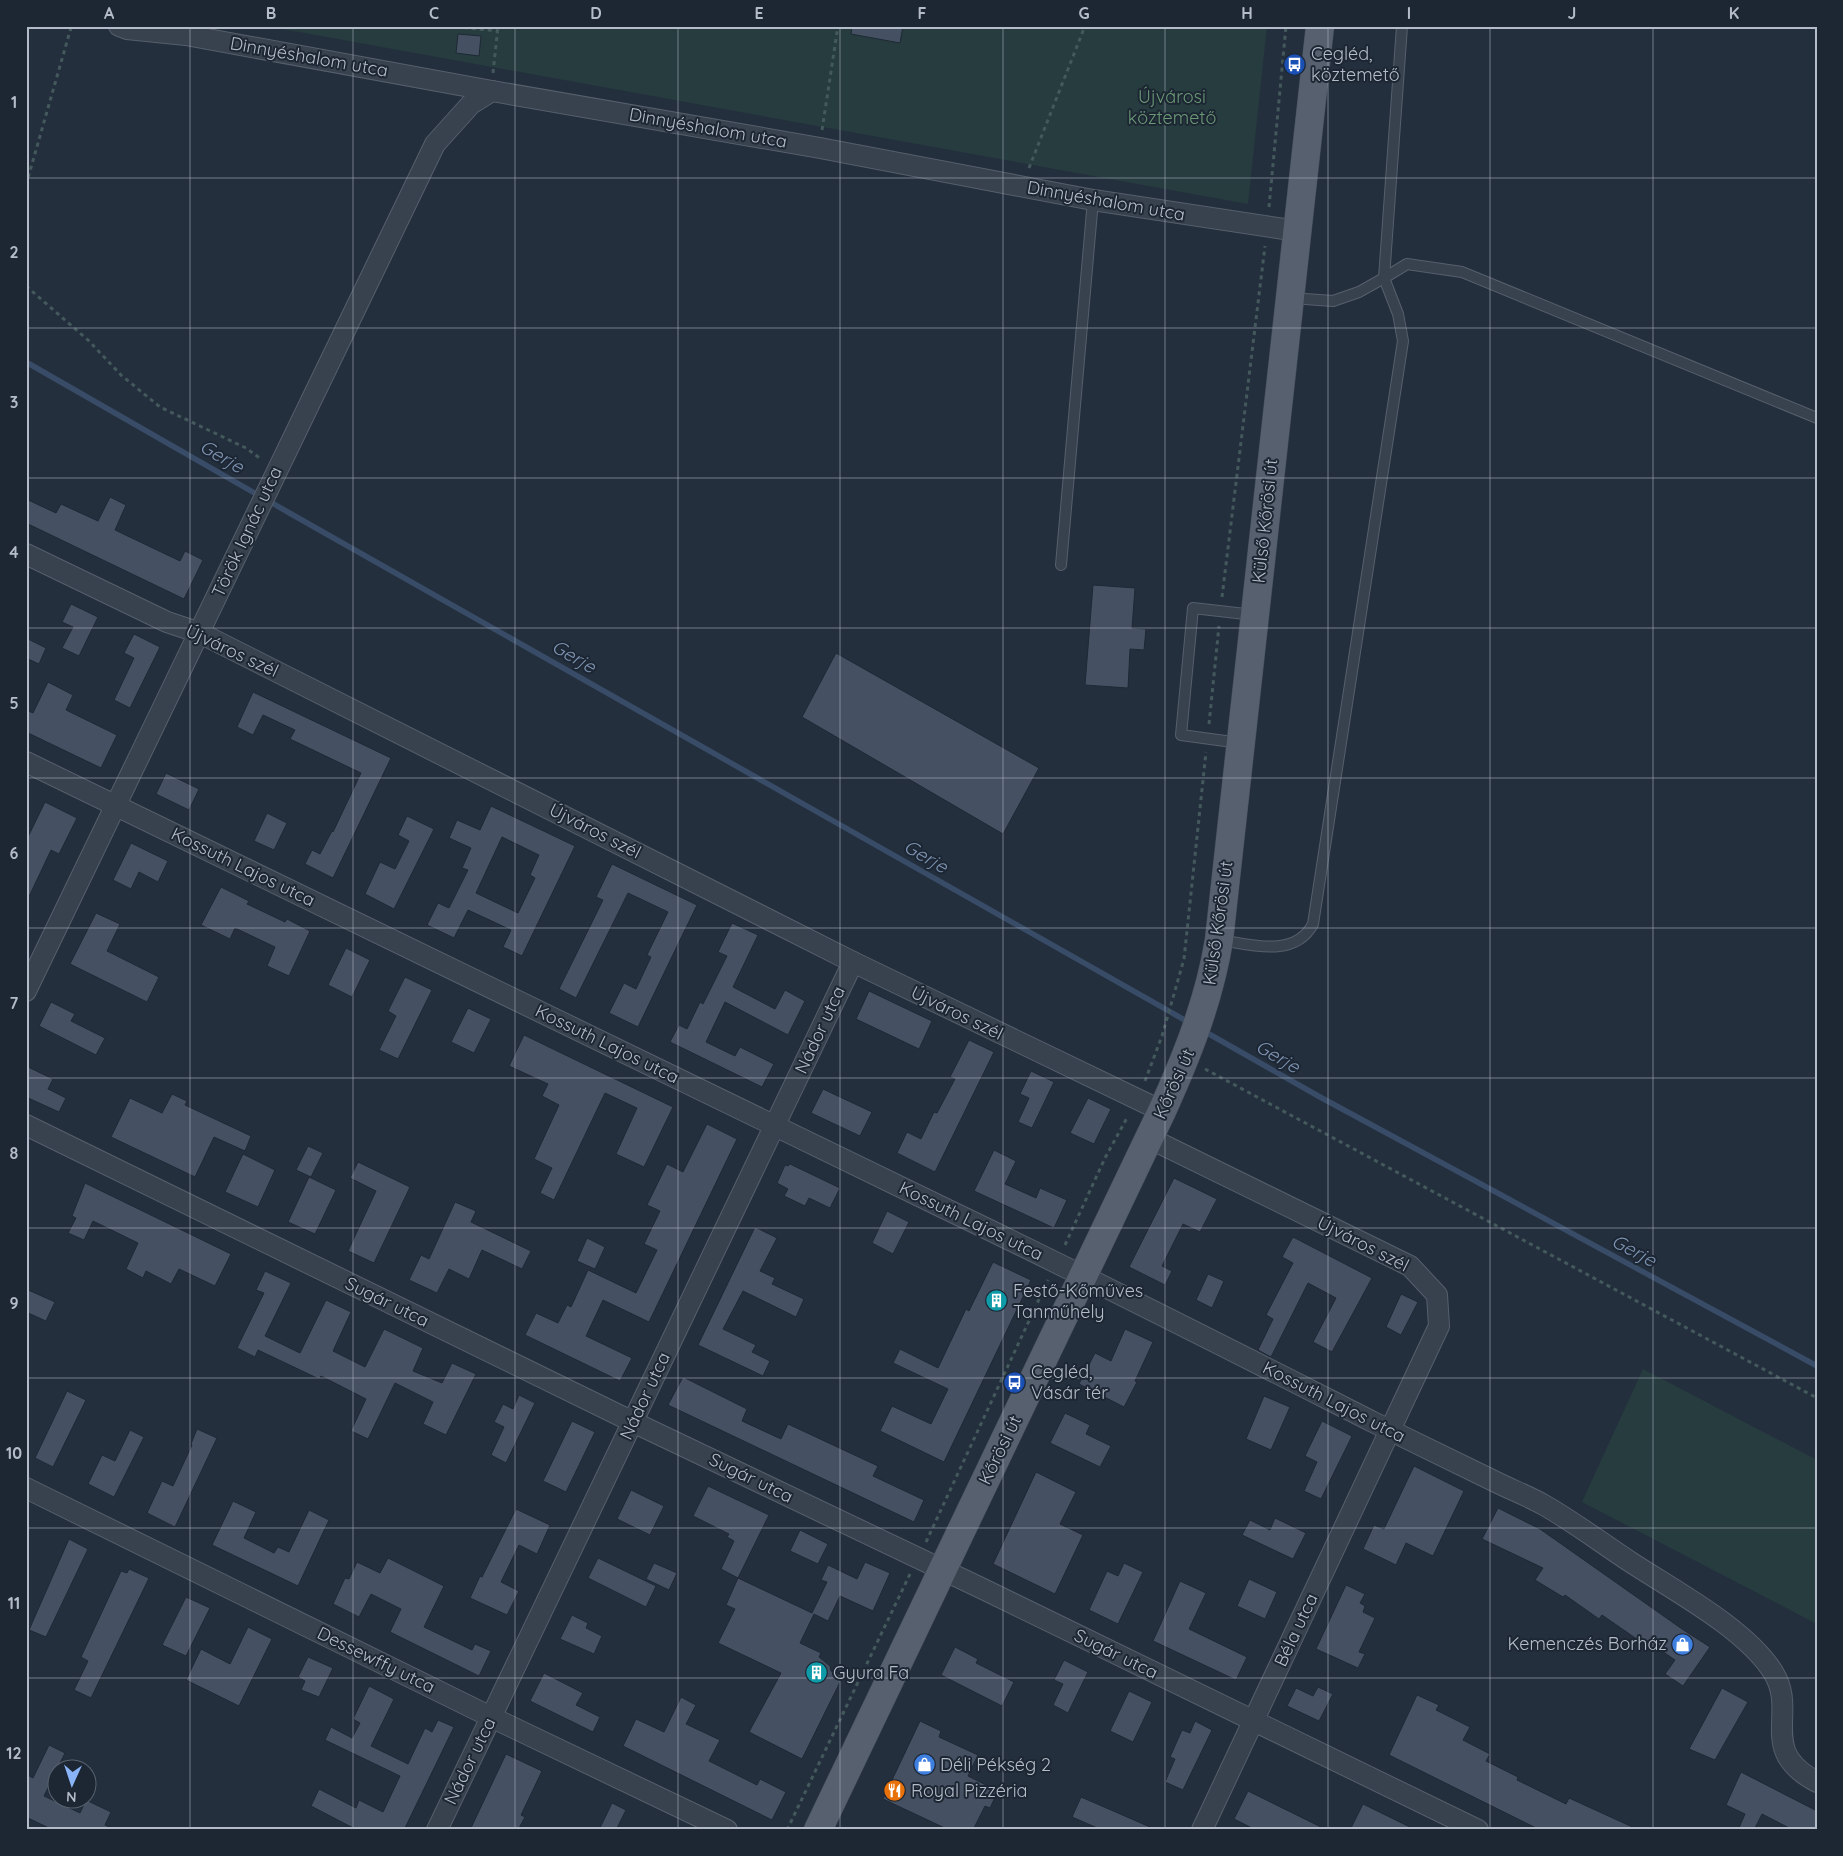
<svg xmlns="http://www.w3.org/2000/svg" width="1843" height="1856" font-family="Quicksand,sans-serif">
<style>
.green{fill:#263c3f}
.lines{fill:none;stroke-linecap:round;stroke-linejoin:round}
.stream{stroke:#394c67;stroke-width:5.5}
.building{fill:#455162;stroke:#1f2835;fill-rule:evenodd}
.lane-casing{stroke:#565f6c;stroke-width:12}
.street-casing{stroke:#565f6c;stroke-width:22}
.primary-casing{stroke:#414a57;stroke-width:29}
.path{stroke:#44595c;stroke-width:3;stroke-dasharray:4 4;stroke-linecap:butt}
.lane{stroke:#38414e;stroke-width:10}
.street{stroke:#38414e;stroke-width:20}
.primary{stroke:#56606e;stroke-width:28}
.grid{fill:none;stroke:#b4bcc9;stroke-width:1;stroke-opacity:0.55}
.labels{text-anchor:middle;stroke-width:4;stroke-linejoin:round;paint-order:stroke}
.poi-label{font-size:18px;fill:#b4bcc9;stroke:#1d2633;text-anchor:start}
.street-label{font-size:18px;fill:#b4bcc9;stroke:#1d2633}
.park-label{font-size:18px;fill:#6b9a76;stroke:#1d2633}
.water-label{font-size:19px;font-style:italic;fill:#7c92b1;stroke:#1d2633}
.neatline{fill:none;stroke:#b4bcc9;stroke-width:2}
.grid-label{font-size:16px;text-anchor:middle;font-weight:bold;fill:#b4bcc9}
</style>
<rect width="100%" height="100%" fill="#242f3e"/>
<g class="green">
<path d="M266 26H1267L1248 204Z"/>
<path d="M1643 1369 1817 1460V1624L1582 1502Z"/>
</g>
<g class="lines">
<g class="stream">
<path d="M26 362 293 515 1190 1023"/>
<path d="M1202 1030 1320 1097 1817 1366"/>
</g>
</g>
<g class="building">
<path d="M852 26H903L900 43 851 34Z"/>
<path d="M458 34 481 36 479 56 456 53Z"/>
<path d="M110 497 126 505 115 530 180 561 185 551 203 560 184 599 26 523V499L56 513 61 504 98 521Z"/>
<path d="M1093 585 1135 588 1132 628 1146 629 1144 650 1130 649 1128 688 1085 685Z"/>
<path d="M71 604 98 617 79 656 62 648 73 627 62 622Z"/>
<path d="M134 634 160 647 130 708 114 700 134 658 124 653Z"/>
<path d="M26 638 46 648 39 664 26 658Z"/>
<path d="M836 653 1039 768 1003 834 802 717Z"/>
<path d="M48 682 73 695 66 710 117 735 101 768 26 732V710L33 713Z"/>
<path d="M253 692 391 758 333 878 305 864 312 850 320 854 332 831 333 832 361 773 290 739 295 730 263 715 253 735 237 727Z"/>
<path d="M166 773 199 789 189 810 156 794Z"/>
<path d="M45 802 77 818 59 854 51 850 26 903V841Z"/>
<path d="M491 806 575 846 522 956 503 947 511 930 468 910 454 938 427 925 438 903 449 908 468 870 462 868 471 848 449 838 457 820 480 830ZM502 837 539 855 530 875 535 878 518 913 476 893Z"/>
<path d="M267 813 287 823 274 850 254 841Z"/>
<path d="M407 816 434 829 394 909 365 894 380 862 395 869 409 841 398 835Z"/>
<path d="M131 843 168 861 158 882 139 872 131 889 113 880Z"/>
<path d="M612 864 697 905 638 1027 609 1013 624 983 636 989 651 957 647 955 668 912 628 893 576 998 559 989 603 900 596 897Z"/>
<path d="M221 887 249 901 247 904 285 922 287 919 310 931 289 976 267 966 275 947 235 928 230 939 201 925Z"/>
<path d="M96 913 120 924 107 951 159 977 147 1002 70 964Z"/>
<path d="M732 923 758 935 733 987 775 1009 785 990 805 1001 788 1035 725 1002 706 1042 735 1056 740 1047 774 1064 762 1087 670 1042 679 1025 687 1029 700 1002 703 1004 727 956 718 952Z"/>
<path d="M346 948 370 960 352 997 328 985Z"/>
<path d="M405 977 432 990 398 1059 379 1050 396 1016 388 1011Z"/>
<path d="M869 991 932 1021 919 1049 856 1019Z"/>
<path d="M51 1002 75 1014 71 1021 105 1038 96 1055 39 1026Z"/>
<path d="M468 1008 491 1019 474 1053 451 1042Z"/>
<path d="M524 1035 673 1107 644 1167 616 1154 637 1108 605 1093 554 1200 540 1193 552 1168 534 1159 559 1105 542 1096 548 1084 509 1066Z"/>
<path d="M969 1040 994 1052 935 1172 897 1153 907 1132 921 1139 934 1112 937 1113 955 1079 950 1077Z"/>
<path d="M26 1066 53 1079 48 1089 66 1098 59 1112 26 1097Z"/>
<path d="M1031 1071 1054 1082 1032 1128 1018 1122 1029 1098 1020 1094Z"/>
<path d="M823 1089 872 1112 860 1136 811 1113Z"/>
<path d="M172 1094 187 1101 185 1105 251 1136 245 1151 214 1137 195 1177 111 1137 130 1098 162 1113Z"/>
<path d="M1088 1098 1111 1109 1094 1144 1070 1133Z"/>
<path d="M707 1124 737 1139 649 1322 603 1300 586 1336 632 1358 620 1381 525 1335 536 1313 558 1323 567 1305 571 1307 588 1270 636 1293 657 1250 644 1244 660 1211 647 1205 667 1164 683 1172Z"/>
<path d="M308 1146 323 1153 311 1177 296 1170Z"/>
<path d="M994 1150 1016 1161 1005 1184 1036 1198 1040 1188 1067 1200 1054 1228 974 1191Z"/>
<path d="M243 1154 275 1170 258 1207 225 1192Z"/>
<path d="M358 1162 410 1187 374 1263 348 1251 376 1191 350 1178Z"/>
<path d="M790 1164 840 1188 830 1208 809 1198 805 1206 784 1196 788 1189 777 1183 785 1165 788 1166Z"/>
<path d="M309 1177 336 1190 315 1234 288 1222Z"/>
<path d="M1174 1178 1217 1199 1200 1232 1183 1224 1162 1266 1172 1271 1165 1285 1129 1267Z"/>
<path d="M85 1183 231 1254 215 1286 179 1269 171 1284 146 1271 143 1278 126 1269 138 1243 93 1221 84 1240 68 1233 76 1218 72 1216Z"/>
<path d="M455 1202 476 1211 471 1222 531 1251 522 1269 482 1250 469 1279 449 1269 437 1293 409 1280 421 1255 429 1259Z"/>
<path d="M887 1211 909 1222 893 1254 872 1243Z"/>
<path d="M755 1227 777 1238 760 1271 775 1278 772 1284 804 1299 796 1317 743 1291 723 1329 756 1345 752 1352 770 1361 763 1376 698 1345Z"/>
<path d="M1293 1237 1372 1278 1332 1352 1313 1342 1336 1298 1308 1283 1271 1357 1258 1350 1273 1319 1266 1315 1293 1263 1282 1257Z"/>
<path d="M587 1238 605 1247 595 1269 577 1261Z"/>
<path d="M993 1262 1031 1280 944 1462 880 1431 892 1406 931 1424 948 1389 893 1363 900 1349 938 1368 966 1309 969 1311Z"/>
<path d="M265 1271 291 1283 265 1336 300 1353 326 1300 351 1312 333 1351 365 1367 384 1329 423 1348 413 1371 442 1383 452 1363 476 1374 446 1435 423 1424 433 1402 395 1383 368 1439 351 1431 366 1399 321 1376 319 1379 258 1350 255 1357 237 1348 264 1293 256 1290Z"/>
<path d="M1208 1274 1224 1281 1212 1308 1196 1300Z"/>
<path d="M26 1289 55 1302 46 1321 26 1312Z"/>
<path d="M1401 1294 1418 1302 1401 1335 1386 1327Z"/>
<path d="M1125 1329 1153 1342 1135 1381 1137 1382 1124 1407 1079 1384 1095 1353 1111 1361Z"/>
<path d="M683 1377 747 1409 742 1421 781 1439 788 1424 878 1466 873 1476 924 1500 914 1522 668 1405Z"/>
<path d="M67 1391 86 1400 53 1467 35 1458Z"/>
<path d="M519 1395 535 1403 506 1463 491 1455 504 1427 494 1422 503 1404 513 1409Z"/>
<path d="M1264 1396 1290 1407 1271 1450 1246 1439Z"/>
<path d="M1065 1413 1090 1425 1086 1434 1111 1446 1100 1467 1050 1443Z"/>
<path d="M572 1421 595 1432 566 1492 543 1481Z"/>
<path d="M1322 1421 1352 1436 1321 1499 1304 1491 1317 1462 1305 1456Z"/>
<path d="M197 1429 217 1438 175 1527 147 1513 162 1481 173 1486 192 1445 191 1444Z"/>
<path d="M130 1430 144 1437 114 1497 88 1484 102 1455 115 1461Z"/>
<path d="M1414 1466 1464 1491 1433 1556 1406 1543 1396 1565 1363 1549 1374 1525 1384 1529Z"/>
<path d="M1036 1472 1076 1492 1060 1524 1083 1535 1055 1594 993 1564Z"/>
<path d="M708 1486 769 1515 738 1578 721 1569 734 1541 727 1537 729 1534 693 1516Z"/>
<path d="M631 1490 664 1506 650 1535 617 1519Z"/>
<path d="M233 1501 256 1512 244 1538 274 1553 278 1547 289 1552 309 1510 329 1520 298 1586 212 1545Z"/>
<path d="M1498 1508 1540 1529 1682 1629 1710 1647 1683 1686 1665 1674 1675 1660 1646 1640 1644 1644 1602 1615 1599 1619 1565 1595 1563 1597 1535 1580 1543 1568 1482 1539Z"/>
<path d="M516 1509 550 1525 537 1554 519 1545 501 1582 519 1591 507 1615 470 1598 480 1576 482 1577Z"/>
<path d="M1275 1518 1306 1533 1293 1559 1242 1535 1250 1520 1270 1530Z"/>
<path d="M800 1530 828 1544 818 1564 790 1551Z"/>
<path d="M69 1539 88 1549 46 1637 29 1630Z"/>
<path d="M388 1558 444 1586 424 1627 472 1650 475 1644 491 1651 479 1676 390 1632 401 1609 371 1594 359 1617 333 1604 345 1578 349 1579 357 1562 380 1573Z"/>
<path d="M598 1558 656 1586 646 1607 588 1578Z"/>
<path d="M865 1562 890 1573 873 1611 840 1596 828 1621 814 1614 800 1643 821 1653 819 1657 830 1666 831 1671 843 1676 802 1759 749 1732 781 1673 718 1643 735 1609 726 1605 738 1578 812 1613 827 1582 821 1580 828 1565 857 1579Z"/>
<path d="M654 1563 677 1573 669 1590 646 1579Z"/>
<path d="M1124 1563 1143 1572 1118 1624 1089 1610 1107 1571 1118 1576Z"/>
<path d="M129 1569 149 1578 91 1698 74 1690 88 1661 81 1657 121 1571 127 1573Z"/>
<path d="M1249 1579 1277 1592 1265 1619 1237 1606Z"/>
<path d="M1180 1581 1206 1593 1189 1629 1247 1657 1236 1680 1153 1641Z"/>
<path d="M1346 1585 1365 1594 1360 1603 1365 1606 1363 1612 1375 1618 1359 1652 1365 1654 1358 1668 1316 1649Z"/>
<path d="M186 1597 210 1608 186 1656 162 1645Z"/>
<path d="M572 1615 588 1623 586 1628 602 1636 594 1654 560 1639Z"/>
<path d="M248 1627 272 1639 239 1706 186 1680 201 1649 230 1664Z"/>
<path d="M955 1647 978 1659 976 1663 1014 1682 1002 1706 941 1675Z"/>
<path d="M308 1657 333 1668 319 1697 301 1690 305 1681 298 1677Z"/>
<path d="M1064 1660 1088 1672 1068 1713 1053 1705 1063 1684 1054 1680Z"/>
<path d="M544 1673 583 1693 576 1705 600 1717 593 1732 530 1701Z"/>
<path d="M369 1686 394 1699 371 1746 408 1764 425 1728 432 1732 438 1720 454 1727 404 1830H357L311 1806 319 1789 356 1808 359 1800 383 1812 400 1776 325 1740 331 1727 352 1738 360 1723 353 1719Z"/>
<path d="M1318 1687 1333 1694 1319 1721 1287 1706 1296 1688 1313 1696Z"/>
<path d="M1722 1688 1748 1702 1715 1760 1689 1749Z"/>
<path d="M1129 1691 1152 1702 1133 1742 1110 1731Z"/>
<path d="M1417 1695 1439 1705 1436 1710 1470 1727 1463 1740 1490 1754 1486 1761 1518 1777 1517 1780 1566 1804 1569 1798 1639 1830H1540L1389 1755Z"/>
<path d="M681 1697 696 1705 686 1724 720 1740 709 1761 757 1785 760 1779 786 1792 772 1820 623 1746 636 1719 664 1732Z"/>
<path d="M920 1721 941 1731 939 1737 978 1755 968 1776 998 1791 990 1808 985 1806 973 1830H949L883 1799Z"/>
<path d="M1195 1721 1212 1730 1183 1790 1165 1782 1175 1759 1170 1757 1182 1730 1190 1733Z"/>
<path d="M49 1745 65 1753 44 1796 80 1813 86 1800 111 1812 105 1825 115 1830H53L26 1817V1774L33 1778Z"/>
<path d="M506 1754 542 1771 521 1815 525 1817 518 1830H470Z"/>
<path d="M1741 1772 1817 1811V1830H1793L1762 1814 1754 1830H1738L1745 1814 1726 1805Z"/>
<path d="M1248 1791 1327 1830H1256L1234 1819Z"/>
<path d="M1081 1797 1157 1830H1102L1072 1817Z"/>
<path d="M612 1803 626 1810 616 1830H599Z"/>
<path d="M1363 1804 1416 1830H1350Z"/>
</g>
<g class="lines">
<defs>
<g id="lane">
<path d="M1291 298 1333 301 1359 292 1384 278 1402 26"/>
<path d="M1061 565 1093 200"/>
<path d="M1240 743 1181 735 1193 608 1254 615"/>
<path d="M1221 940C1252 945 1295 958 1313 924L1403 341 1398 314 1384 278 1407 264 1462 272 1817 418"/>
</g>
<g id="street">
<path d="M119 26 127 29 186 35 492 91 820 148 1093 200 1297 231"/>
<path d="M26 554 167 622 200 633 853 962 1162 1111"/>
<path d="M26 762C333 911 640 1061 948 1210 1090 1278 1231 1350 1373 1422 1414 1442 1455 1462 1496 1482 1512 1490 1528 1496 1544 1505 1574 1522 1603 1544 1632 1563 1675 1591 1746 1629 1773 1672 1799 1713 1756 1750 1817 1782"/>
<path d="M26 991C163 709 297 426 435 144L471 104 492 91"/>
<path d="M26 1125 633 1422 981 1588 1478 1830"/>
<path d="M1149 1138 1410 1266 1437 1295 1439 1326 1202 1830"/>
<path d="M26 1488 491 1717 727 1830"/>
<path d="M437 1830 853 962"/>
</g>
<path id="primary" d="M818 1830 1162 1111C1187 1056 1209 1001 1219 940L1320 26"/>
</defs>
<use href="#lane" class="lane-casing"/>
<use href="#street" class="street-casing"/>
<use href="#primary" class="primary-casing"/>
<g class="path">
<path d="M448 26 498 31"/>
<path d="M493 73 498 26"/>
<path d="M822 130 838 26"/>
<path d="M1029 168 1085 26"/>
<path d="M26 185 70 31 72 26"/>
<path d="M1269 207 1286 26"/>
<path d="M26 286 89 341 121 375 160 407 246 448 261 459"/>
<path d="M1222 597 1265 246"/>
<path d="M1209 724 1219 626"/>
<path d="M1205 1069 1817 1398"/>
<path d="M1145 1081 1162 1036 1184 959 1206 752"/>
<path d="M1065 1245 1105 1158 1128 1116"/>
<path d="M926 1542 1048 1280"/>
<path d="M787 1830 910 1574"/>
</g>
<use href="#lane" class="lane"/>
<use href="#street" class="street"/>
<use href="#primary" class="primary"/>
</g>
<path class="grid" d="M190 26V1830M353 26V1830M515 26V1830M678 26V1830M840 26V1830M1003 26V1830M1165 26V1830M1328 26V1830M1490 26V1830M1653 26V1830M26 178H1817M26 328H1817M26 478H1817M26 628H1817M26 778H1817M26 928H1817M26 1078H1817M26 1228H1817M26 1378H1817M26 1528H1817M26 1678H1817"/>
<defs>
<symbol id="bus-disc" viewBox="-11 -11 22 22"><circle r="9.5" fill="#1a4fb4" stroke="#1d2633"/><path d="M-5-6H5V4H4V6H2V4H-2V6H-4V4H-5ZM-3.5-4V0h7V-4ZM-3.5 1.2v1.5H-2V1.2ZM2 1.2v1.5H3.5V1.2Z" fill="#fff"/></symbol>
<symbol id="building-disc" viewBox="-11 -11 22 22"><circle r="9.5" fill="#0f9aa8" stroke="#1d2633"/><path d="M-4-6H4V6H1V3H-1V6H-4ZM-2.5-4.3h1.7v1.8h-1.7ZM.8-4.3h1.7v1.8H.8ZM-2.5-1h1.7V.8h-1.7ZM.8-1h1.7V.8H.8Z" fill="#fff"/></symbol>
<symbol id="shop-disc" viewBox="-11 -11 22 22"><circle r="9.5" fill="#3f7fe0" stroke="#1d2633"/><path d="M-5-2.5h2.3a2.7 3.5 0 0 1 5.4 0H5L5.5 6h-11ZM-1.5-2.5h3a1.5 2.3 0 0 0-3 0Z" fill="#fff"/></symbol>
<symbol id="restaurant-disc" viewBox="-11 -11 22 22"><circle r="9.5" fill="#e8710a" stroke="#1d2633"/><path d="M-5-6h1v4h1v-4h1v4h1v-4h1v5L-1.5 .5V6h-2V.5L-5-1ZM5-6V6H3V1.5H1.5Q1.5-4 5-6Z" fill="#fff"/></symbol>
</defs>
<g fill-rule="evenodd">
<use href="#bus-disc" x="1282" y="52" width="25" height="25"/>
<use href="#building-disc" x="984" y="1288" width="25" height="25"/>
<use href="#bus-disc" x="1002" y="1370" width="25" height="25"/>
<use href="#shop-disc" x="1670" y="1632" width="25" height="25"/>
<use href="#building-disc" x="804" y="1660" width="25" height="25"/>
<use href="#shop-disc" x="912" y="1752" width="25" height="25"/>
<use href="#restaurant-disc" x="882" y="1778" width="25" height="25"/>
</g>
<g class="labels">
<g class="poi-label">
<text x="1311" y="60">Cegléd,<tspan x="1311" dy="21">köztemető</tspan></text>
<text x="1013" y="1297">Festő-Kőműves<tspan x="1013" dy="21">Tanműhely</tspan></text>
<text x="1031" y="1378">Cegléd,<tspan x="1031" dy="21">Vásár tér</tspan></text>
<text x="1667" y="1650" text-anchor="end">Kemenczés Borház</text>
<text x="833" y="1679">Gyura Fa</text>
<text x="940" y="1771">Déli Pékség 2</text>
<text x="911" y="1797">Royal Pizzéria</text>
</g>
<g class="street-label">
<text transform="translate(309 57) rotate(10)" y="6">Dinnyéshalom utca</text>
<text transform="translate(708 128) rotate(10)" y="6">Dinnyéshalom utca</text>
<text transform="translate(1106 201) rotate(10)" y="6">Dinnyéshalom utca</text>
<text transform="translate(1265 521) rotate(-84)" y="6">Külső Kőrösi út</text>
<text transform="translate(247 532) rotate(-65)" y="6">Török Ignác utca</text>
<text transform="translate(232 651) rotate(25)" y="6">Újváros szél</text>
<text transform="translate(595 831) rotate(27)" y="6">Újváros szél</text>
<text transform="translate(243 867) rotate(26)" y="6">Kossuth Lajos utca</text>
<text transform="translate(1218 923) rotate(-82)" y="6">Külső Kőrösi út</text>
<text transform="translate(957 1013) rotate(26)" y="6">Újváros szél</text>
<text transform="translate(820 1030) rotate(-65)" y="6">Nádor utca</text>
<text transform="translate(607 1044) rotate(26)" y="6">Kossuth Lajos utca</text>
<text transform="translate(1174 1084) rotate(-66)" y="6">Kőrösi út</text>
<text transform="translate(971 1221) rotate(26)" y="6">Kossuth Lajos utca</text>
<text transform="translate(1363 1244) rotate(27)" y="6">Újváros szél</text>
<text transform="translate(387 1302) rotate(26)" y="6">Sugár utca</text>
<text transform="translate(645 1396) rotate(-65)" y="6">Nádor utca</text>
<text transform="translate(1334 1402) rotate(27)" y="6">Kossuth Lajos utca</text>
<text transform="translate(1000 1450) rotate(-64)" y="6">Kőrösi út</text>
<text transform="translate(751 1478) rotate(26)" y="6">Sugár utca</text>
<text transform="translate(1296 1630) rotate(-65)" y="6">Béla utca</text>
<text transform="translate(1116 1654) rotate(26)" y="6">Sugár utca</text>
<text transform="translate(376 1660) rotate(26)" y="6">Dessewffy utca</text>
<text transform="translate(470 1761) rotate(-64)" y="6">Nádor utca</text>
</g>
<g class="park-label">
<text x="1172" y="103">Újvárosi<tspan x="1172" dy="21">köztemető</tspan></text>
</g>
<g class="water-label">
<text transform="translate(222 456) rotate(30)" y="7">Gerje</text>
<text transform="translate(574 656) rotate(30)" y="7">Gerje</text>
<text transform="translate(926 856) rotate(30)" y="7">Gerje</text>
<text transform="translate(1278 1056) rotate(30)" y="7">Gerje</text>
<text transform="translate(1634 1250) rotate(28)" y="7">Gerje</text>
</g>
</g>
<rect width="1843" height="1856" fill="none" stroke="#1d2633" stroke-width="55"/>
<g transform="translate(72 1784) rotate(183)"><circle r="24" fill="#1d2633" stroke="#59626f"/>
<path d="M0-4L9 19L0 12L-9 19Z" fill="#8ab4f8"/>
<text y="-8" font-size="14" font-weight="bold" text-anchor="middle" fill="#b4bcc9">N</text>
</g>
<rect x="28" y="28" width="1788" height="1800" class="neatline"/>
<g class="grid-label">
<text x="109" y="19">A</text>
<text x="271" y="19">B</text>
<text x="434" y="19">C</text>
<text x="596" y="19">D</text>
<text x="759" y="19">E</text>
<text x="922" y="19">F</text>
<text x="1084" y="19">G</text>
<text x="1247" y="19">H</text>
<text x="1409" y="19">I</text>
<text x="1572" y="19">J</text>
<text x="1734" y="19">K</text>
<text x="14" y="108">1</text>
<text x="14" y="258">2</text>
<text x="14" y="408">3</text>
<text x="14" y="558">4</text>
<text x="14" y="709">5</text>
<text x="14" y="859">6</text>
<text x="14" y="1009">7</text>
<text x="14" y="1159">8</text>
<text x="14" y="1309">9</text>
<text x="14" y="1459">10</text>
<text x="14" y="1609">11</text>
<text x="14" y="1759">12</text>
</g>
</svg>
